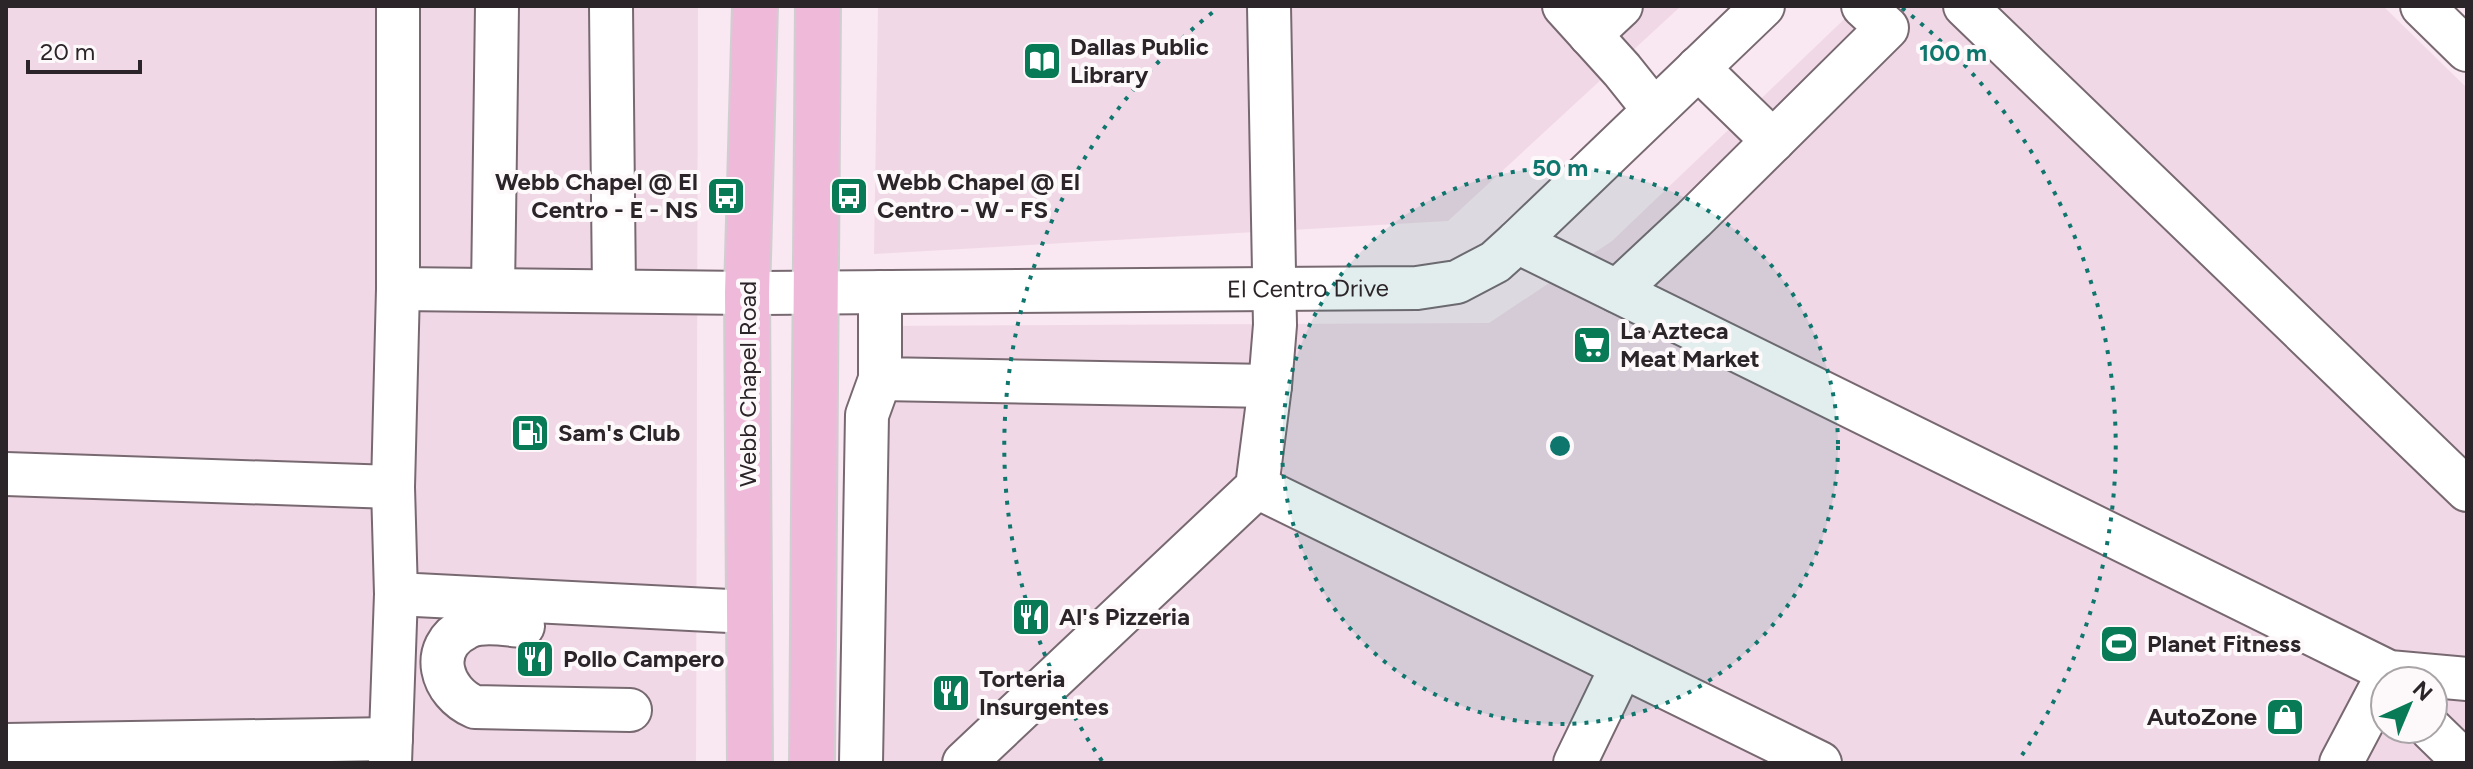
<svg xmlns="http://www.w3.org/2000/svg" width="2473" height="769" font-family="Figtree,sans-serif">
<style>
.built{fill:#f1d8e6;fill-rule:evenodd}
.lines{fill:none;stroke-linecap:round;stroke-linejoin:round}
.minor-casing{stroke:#786971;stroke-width:46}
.major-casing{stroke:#d0cfd0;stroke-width:48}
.minor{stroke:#fff;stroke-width:42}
.major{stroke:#efbada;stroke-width:44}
.ring{fill:none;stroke:#0f766e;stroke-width:4;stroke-dasharray:4 8}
.labels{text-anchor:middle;stroke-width:8;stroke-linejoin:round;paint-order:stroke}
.poi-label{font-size:24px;font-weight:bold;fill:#2b2428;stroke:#fdf9fb;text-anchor:start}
.street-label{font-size:24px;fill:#2b2428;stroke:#fdf9fb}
.centre{fill:#0f766e;stroke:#fdf9fb;stroke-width:4}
.ring-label{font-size:24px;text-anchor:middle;font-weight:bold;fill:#0f766e;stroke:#fdf9fb;stroke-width:8;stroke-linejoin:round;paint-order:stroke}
</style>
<rect width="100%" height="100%" fill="#f9e7f1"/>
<g class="built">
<path d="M6 6H698L696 763H6Z"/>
<path d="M878 6H1681L1448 221 874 254Z"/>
<path d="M1858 6H2383L2467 88V763H865L873 326 1489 323 1612 241ZM2385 681H2433V729H2385Z"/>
</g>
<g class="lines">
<defs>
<g id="minor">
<path d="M398 6V289L393 487 396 594 749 612"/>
<path d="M611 6 614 291"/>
<path d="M1564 6 1622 70 1654 110"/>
<path d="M1965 6 2467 490"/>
<path d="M2422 6 2467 50"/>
<path d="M1590 35 1621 6"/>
<path d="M1698 68 1773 141"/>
<path d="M1517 242 2389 672 2467 679"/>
<path id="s1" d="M398 289 747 293 1417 288 1457 282 1495 262 1517 242 1763 6"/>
<path d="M493 290 497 6"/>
<path d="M1617 291 1694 219 1887 28 1863 6"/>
<path d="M880 292V379L1270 386"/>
<path d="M6 474 393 487"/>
<path d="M1257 487 1820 763"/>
<path d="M523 626C506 625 482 619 466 628 427 647 441 693 475 707L630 710"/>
<path d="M2431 729 2466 763"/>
<path d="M6 745 391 739"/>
<path d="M390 763 396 594"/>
<path d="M861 763 867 415 880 379"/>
<path d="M964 763 1257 487 1270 386 1275 325 1269 6"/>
<path d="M1575 763 1622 666"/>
<path d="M2341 763 2389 672"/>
</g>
<g id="major">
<path d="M750 763 747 293 755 6"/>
<path d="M812 763 818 6"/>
</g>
</defs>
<use href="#minor" class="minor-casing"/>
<use href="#major" class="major-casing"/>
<use href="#minor" class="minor"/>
<use href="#major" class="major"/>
</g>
<circle cx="1560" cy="446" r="278" fill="#0f766e" fill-opacity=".12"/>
<g class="ring">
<circle cx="1560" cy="446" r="278"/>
<path d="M1102 761A556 556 0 0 1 1218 8M1902 8A556 556 0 0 1 2018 761"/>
</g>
<defs>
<symbol id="library-square" viewBox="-11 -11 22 22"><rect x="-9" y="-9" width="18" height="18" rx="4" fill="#087b56" stroke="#fdf9fb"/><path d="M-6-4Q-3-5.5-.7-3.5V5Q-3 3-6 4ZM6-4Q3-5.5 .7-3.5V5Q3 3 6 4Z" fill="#fff"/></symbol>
<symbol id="bus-square" viewBox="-11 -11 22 22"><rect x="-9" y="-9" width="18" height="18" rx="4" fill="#087b56" stroke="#fdf9fb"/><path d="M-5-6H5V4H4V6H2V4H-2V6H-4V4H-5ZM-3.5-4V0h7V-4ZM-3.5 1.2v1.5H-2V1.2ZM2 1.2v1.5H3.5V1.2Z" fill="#fff"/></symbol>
<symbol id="supermarket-square" viewBox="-11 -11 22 22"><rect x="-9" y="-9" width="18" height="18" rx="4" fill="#087b56" stroke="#fdf9fb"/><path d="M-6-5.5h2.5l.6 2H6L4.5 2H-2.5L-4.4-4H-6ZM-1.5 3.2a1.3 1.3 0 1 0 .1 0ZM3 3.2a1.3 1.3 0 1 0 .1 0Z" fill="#fff"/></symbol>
<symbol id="fuel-square" viewBox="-11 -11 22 22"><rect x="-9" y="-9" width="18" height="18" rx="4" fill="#087b56" stroke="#fdf9fb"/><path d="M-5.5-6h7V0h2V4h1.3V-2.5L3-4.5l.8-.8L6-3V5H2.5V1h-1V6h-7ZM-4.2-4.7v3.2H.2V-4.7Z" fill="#fff"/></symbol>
<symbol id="restaurant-square" viewBox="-11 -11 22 22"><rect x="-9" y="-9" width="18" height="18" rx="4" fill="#087b56" stroke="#fdf9fb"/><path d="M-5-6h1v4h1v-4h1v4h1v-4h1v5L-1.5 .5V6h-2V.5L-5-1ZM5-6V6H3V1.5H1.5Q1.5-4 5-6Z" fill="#fff"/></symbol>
<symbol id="stadium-square" viewBox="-11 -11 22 22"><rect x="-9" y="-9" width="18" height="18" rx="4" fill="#087b56" stroke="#fdf9fb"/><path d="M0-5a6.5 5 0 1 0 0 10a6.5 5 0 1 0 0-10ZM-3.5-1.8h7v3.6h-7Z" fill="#fff"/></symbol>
<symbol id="shop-square" viewBox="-11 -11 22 22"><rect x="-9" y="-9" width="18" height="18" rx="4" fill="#087b56" stroke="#fdf9fb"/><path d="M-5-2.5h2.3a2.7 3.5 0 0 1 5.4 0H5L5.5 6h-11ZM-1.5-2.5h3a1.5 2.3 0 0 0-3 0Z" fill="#fff"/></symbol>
</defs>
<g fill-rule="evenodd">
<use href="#library-square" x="1020" y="39" width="44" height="44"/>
<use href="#bus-square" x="704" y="174" width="44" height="44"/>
<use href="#bus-square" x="827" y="174" width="44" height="44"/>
<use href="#supermarket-square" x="1570" y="323" width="44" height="44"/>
<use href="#fuel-square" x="508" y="411" width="44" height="44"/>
<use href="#restaurant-square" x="1009" y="595" width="44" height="44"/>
<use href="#stadium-square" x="2097" y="622" width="44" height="44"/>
<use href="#restaurant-square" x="513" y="637" width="44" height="44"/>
<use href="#restaurant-square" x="929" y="671" width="44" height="44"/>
<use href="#shop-square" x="2263" y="695" width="44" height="44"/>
</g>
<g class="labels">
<g class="poi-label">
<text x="1070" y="55">Dallas Public<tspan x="1070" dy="28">Library</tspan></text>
<text x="698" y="190" text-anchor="end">Webb Chapel @ El<tspan x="698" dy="28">Centro - E - NS</tspan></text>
<text x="877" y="190">Webb Chapel @ El<tspan x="877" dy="28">Centro - W - FS</tspan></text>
<text x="1620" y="339">La Azteca<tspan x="1620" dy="28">Meat Market</tspan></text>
<text x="558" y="441">Sam's Club</text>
<text x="1059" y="625">Al's Pizzeria</text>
<text x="2147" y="652">Planet Fitness</text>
<text x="563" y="667">Pollo Campero</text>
<text x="979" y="687">Torteria<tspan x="979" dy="28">Insurgentes</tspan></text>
<text x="2257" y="725" text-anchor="end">AutoZone</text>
</g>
<g class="street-label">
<text dy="8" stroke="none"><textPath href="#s1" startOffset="910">El Centro Drive</textPath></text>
<text transform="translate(748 384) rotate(-90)" y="8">Webb Chapel Road</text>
</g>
</g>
<circle cx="1560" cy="446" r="12" class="centre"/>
<g class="ring-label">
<text x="1953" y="61">100 m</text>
<text x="1560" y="176">50 m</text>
</g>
<rect width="2473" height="769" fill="none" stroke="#2b2428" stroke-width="16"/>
<g transform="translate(2409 705) rotate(44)"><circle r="38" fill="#fdf9fb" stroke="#a9a4a7" stroke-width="2"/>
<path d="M0-6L14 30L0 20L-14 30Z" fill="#087b56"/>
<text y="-12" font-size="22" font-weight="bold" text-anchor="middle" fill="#2b2428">N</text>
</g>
<path d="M28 60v12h112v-12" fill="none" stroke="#2b2428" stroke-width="4"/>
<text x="40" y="60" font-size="24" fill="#2b2428" stroke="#fdf9fb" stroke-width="6" paint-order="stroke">20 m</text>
</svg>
